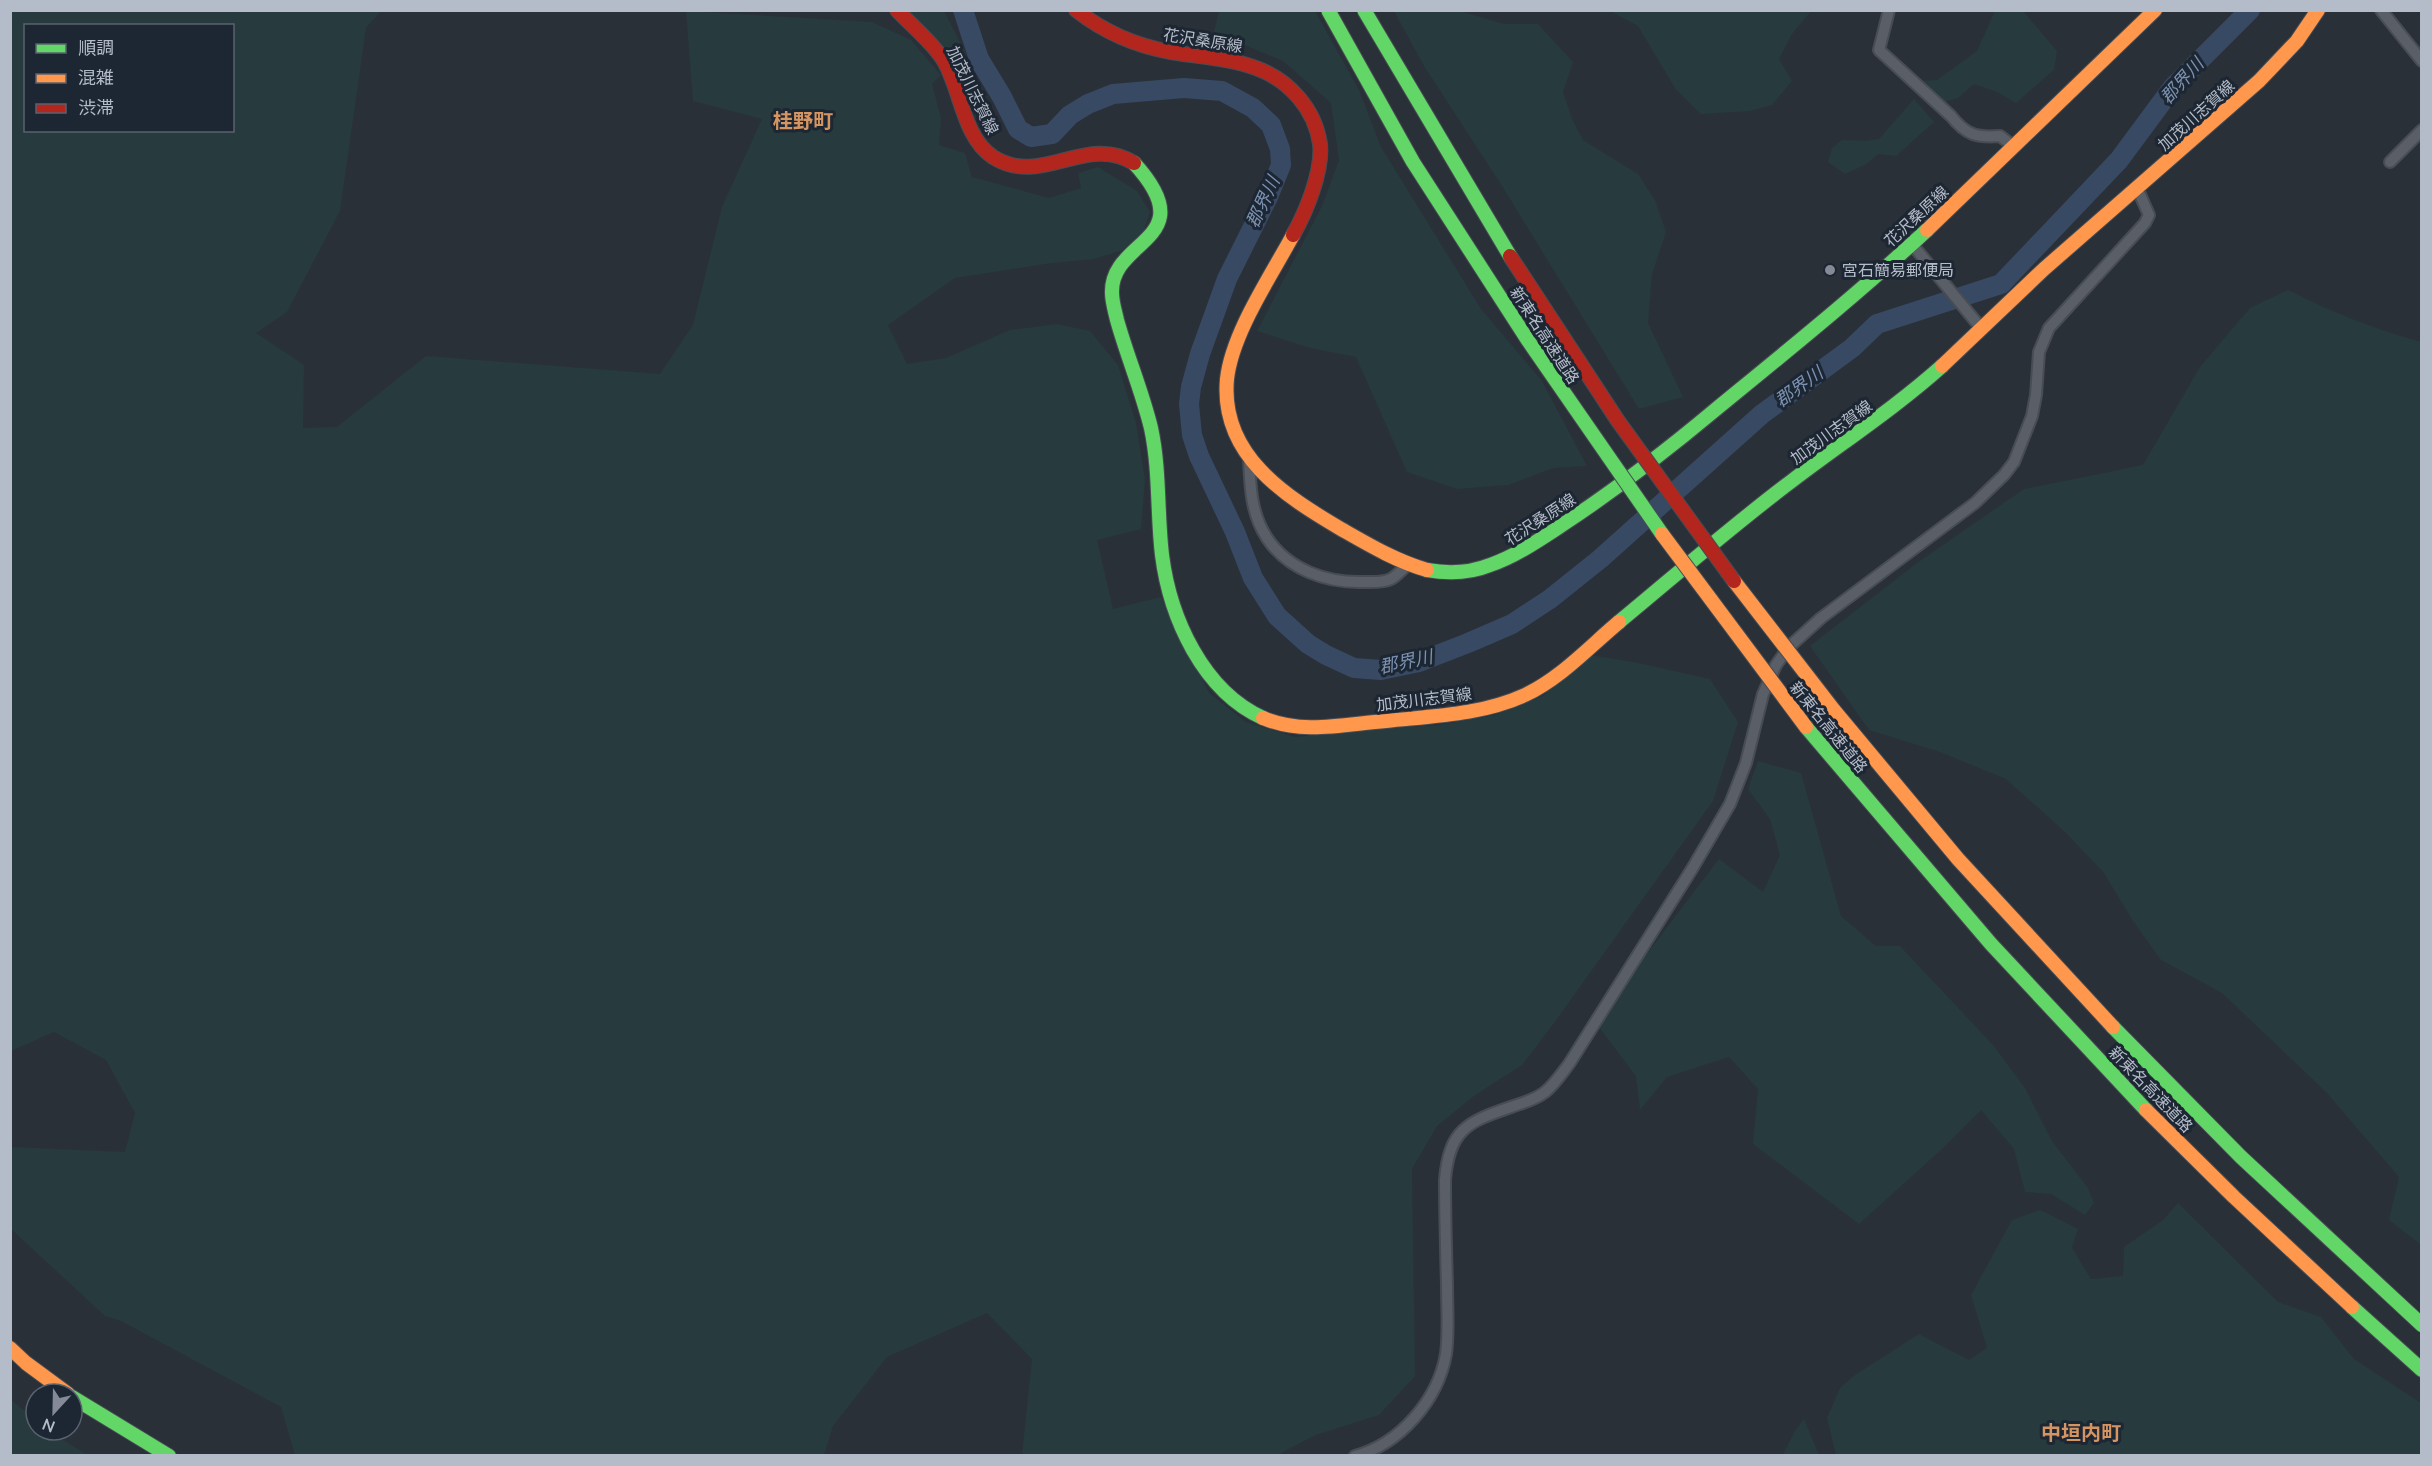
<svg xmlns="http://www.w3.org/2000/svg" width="2432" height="1466" font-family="'Nunito Sans','Noto Sans JP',sans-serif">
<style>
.green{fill:#273a3e;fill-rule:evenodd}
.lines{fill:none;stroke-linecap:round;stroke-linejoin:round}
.river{stroke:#384963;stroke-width:20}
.street-casing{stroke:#484c53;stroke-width:14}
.fast-casing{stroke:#484c53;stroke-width:16}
.slow-casing{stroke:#484c53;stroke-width:16}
.jam-casing{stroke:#484c53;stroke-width:16}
.street{stroke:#5a5e66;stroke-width:10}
.fast{stroke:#63d668;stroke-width:14}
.slow{stroke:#ff974d;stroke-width:14}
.jam{stroke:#b3261e;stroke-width:14}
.fast-bridge-casing{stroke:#474c53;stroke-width:16;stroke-linecap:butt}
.slow-bridge-casing{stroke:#474c53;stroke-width:16;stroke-linecap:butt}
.jam-bridge-casing{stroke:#474c53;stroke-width:16;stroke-linecap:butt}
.fast-bridge{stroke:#63d668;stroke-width:14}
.slow-bridge{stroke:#ff974d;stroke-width:14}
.jam-bridge{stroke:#b3261e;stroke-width:14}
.poi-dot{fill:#848b96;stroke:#1d2633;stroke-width:2}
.labels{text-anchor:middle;stroke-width:6;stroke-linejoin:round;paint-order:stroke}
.street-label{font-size:16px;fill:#b4bcc9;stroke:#1d2633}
.poi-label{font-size:16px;fill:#b4bcc9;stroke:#1d2633;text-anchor:start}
.water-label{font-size:18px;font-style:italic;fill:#7c92b1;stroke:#1d2633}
.quarter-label{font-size:20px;font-weight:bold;fill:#d59563;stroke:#1d2633}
</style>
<rect width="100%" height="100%" fill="#2a3038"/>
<g class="green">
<path d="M10 11H381L366 28 340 211 287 312 256 333 304 365 303 428 337 427 426 356 660 374 693 325 722 207 762 119 693 101 686 11 872 22 911 40 941 75 932 84 941 118 939 145 965 153 972 177 1049 198 1081 188 1078 173 1098 167 1137 191 1150 212 1144 230 1123 250 1094 259 1052 263 955 278 888 325 907 364 946 358 1010 330 1057 324 1090 331 1118 365 1136 423 1145 480 1141 529 1097 540 1113 609 1161 597 1209 693 1246 722 1295 737 1359 730 1439 725 1495 715 1543 696 1590 655 1638 663 1710 679 1738 722 1713 801 1554 1023 1522 1065 1474 1096 1437 1126 1412 1169 1415 1376 1379 1415 1316 1435 1277 1455H1022L1032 1359 987 1313 887 1357 833 1426 824 1455H295L281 1407 121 1321 105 1316 11 1229V1147L125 1152 135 1113 106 1060 54 1032 11 1051ZM26 26H232V130H26Z"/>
<path d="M909 11H944L966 54 967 76H962L946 49Z"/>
<path d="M1219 11H1315L1359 90 1381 147 1481 309 1542 381 1587 466 1553 468 1508 485 1457 489 1407 472 1356 357 1310 348 1257 331 1322 206 1339 160 1331 103 1283 61 1214 32Z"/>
<path d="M1394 11H1460L1504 24H1538L1573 62 1563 92 1572 119 1583 140 1638 174 1655 200 1666 232 1652 274 1648 323 1683 397 1639 409 1502 186 1424 66Z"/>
<path d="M1610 11H1811L1792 34 1779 59 1792 81 1772 105 1750 111 1701 114 1675 88 1638 26Z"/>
<path d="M1995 11H2023L2057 51 2054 70 2016 103 1997 92 1974 84 1958 98 1941 103 1919 81 1937 80 1977 51Z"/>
<path d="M1914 99 1934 122 1896 156 1878 154 1865 165 1845 174 1828 162 1832 148 1842 140 1866 141 1879 139Z"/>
<path d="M2288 290C2331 312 2375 329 2421 342V1245L2389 1220 2399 1177 2326 1092 2222 993 2161 960 2133 921 2104 873 2065 832 2006 779 1940 752 1869 730 1810 646 1917 563 2024 489 2143 465 2200 367 2250 308Z"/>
<path d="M1758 761 1801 773 1841 916 1876 946H1900L1993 1045 2025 1088 2052 1141 2088 1188 2094 1203 2085 1215 2051 1194 2025 1192 2014 1149 1981 1110 1942 1149 1859 1224 1753 1144 1758 1089 1729 1057 1667 1077 1640 1110 1636 1076 1595 1022 1719 859 1763 892 1780 855 1770 819 1748 789Z"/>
<path d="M2178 1203 2278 1302 2321 1317 2354 1359 2421 1403V1455H1836L1827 1418 1840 1388 1855 1375 1919 1334 1969 1360 1987 1348 1971 1295 2012 1220 2040 1210 2078 1229 2072 1248 2091 1279 2123 1276 2124 1247 2163 1220Z"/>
<path d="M10 1399 36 1420V1430H48L87 1455H11Z"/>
<path d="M1804 1419 1819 1455H1783L1795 1431Z"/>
</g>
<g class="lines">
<path class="river" d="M963 10 979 59 1002 97 1018 129 1031 137 1052 134 1070 115 1088 104 1113 94 1184 88 1222 91 1253 108 1271 125 1280 149 1281 165 1268 197 1227 279 1200 354 1191 387 1189 404 1192 435 1199 456 1235 532 1253 578 1277 616 1308 644 1326 655 1354 668 1381 670 1419 662 1468 643 1512 624 1550 599 1600 559 1762 414 1852 348 1877 324 2001 284 2119 160 2173 87 2250 10"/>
<defs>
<g id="street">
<path d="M1889 10 1879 50 1951 116C1966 135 1977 138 2000 136L2013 146"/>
<path d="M2381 10 2422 61"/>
<path d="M2390 162 2422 130"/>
<path d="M1911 243 1981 328"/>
<path d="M1249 458C1250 486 1251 514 1267 538 1288 570 1327 583 1363 582 1372 582 1383 583 1391 579 1397 576 1403 568 1409 564"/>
<path d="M1355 1456C1400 1444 1438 1400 1446 1354 1449 1332 1447 1308 1447 1285 1446 1250 1445 1215 1445 1180 1449 1130 1467 1122 1511 1107 1522 1103 1535 1100 1545 1092 1554 1085 1562 1073 1569 1064L1692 869 1730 804 1746 763 1763 694 1776 665 1789 647 1821 618 1975 503 2004 475 2014 462 2032 416 2036 395 2039 352 2049 328 2145 223 2149 215 2138 190"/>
</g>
<g id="fast">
<path d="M1134 163C1205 241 1110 238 1112 293 1112 302 1115 311 1117 320 1127 356 1142 391 1151 428 1160 470 1157 513 1162 555 1170 618 1203 691 1263 718"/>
<path d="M1427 570C1449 574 1470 573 1490 565 1516 556 1539 540 1562 525 1615 490 1666 451 1715 410 1787 351 1859 293 1927 230"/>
<path d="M1619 622C1677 574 1733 525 1793 480 1843 442 1895 408 1942 366"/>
<path d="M1806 727 1991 944 2146 1110"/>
<path d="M2113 1027 2241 1157 2422 1325"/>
<path d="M2352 1307 2422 1370"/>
<path d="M72 1397 169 1456"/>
</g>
<g id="slow">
<path d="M1927 230 2155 10"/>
<path d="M1293 235C1271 276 1232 333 1227 379 1220 455 1285 496 1341 529 1369 545 1396 561 1427 570"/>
<path d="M1942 366 2044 269 2259 81 2297 41 2318 10"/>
<path d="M1833 709 1958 859 2113 1027"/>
<path d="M1263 718C1303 735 1345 724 1386 721 1433 716 1481 715 1525 695 1561 678 1589 647 1619 622"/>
<path d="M2146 1110 2234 1197 2352 1307"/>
<path d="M10 1348 26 1363 68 1394"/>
</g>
<g id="jam">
<path d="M897 10C911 25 934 44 944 61 961 90 963 137 993 157 1042 188 1085 133 1134 163"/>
<path d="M1076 10C1104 32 1136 46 1171 52 1199 57 1229 58 1256 68 1289 80 1315 109 1320 144 1323 171 1306 212 1293 235"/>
</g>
</defs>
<use href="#street" class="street-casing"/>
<use href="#fast" class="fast-casing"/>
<use href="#slow" class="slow-casing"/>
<use href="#jam" class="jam-casing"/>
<use href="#street" class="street"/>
<use href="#fast" class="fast"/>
<use href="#slow" class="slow"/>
<use href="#jam" class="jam"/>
<defs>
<g id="fast-bridge">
<path d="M1328 10 1413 162 1527 339 1662 534"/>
<path d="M1364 10 1510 256"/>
</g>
<g id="slow-bridge">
<path d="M1662 534 1806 727"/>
<path d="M1734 581 1833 709"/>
</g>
<path id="jam-bridge" d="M1510 256 1618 421 1734 581"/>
</defs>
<use href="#fast-bridge" class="fast-bridge-casing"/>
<use href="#slow-bridge" class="slow-bridge-casing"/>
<use href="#jam-bridge" class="jam-bridge-casing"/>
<use href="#fast-bridge" class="fast-bridge"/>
<use href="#slow-bridge" class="slow-bridge"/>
<use href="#jam-bridge" class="jam-bridge"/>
</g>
<circle class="poi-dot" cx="1830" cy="270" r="6"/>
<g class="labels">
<g class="street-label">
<text transform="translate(1203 40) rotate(9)" y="6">花沢桑原線</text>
<text transform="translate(973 90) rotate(64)" y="6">加茂川志賀線</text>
<text transform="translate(2196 115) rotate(-42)" y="6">加茂川志賀線</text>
<text transform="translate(1916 216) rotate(-43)" y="6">花沢桑原線</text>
<text transform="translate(1545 335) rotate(57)" y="6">新東名高速道路</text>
<text transform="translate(1831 432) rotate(-36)" y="6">加茂川志賀線</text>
<text transform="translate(1540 519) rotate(-33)" y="6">花沢桑原線</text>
<text transform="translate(1424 699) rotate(-7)" y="6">加茂川志賀線</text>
<text transform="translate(1829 727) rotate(51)" y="6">新東名高速道路</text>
<text transform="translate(2151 1089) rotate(46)" y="6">新東名高速道路</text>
</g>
<g class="poi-label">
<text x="1842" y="276">宮石簡易郵便局</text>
</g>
<g class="water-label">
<text transform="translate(2182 81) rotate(-48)" y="6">郡界川</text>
<text transform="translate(1263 202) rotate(-65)" y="6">郡界川</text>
<text transform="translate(1799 387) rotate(-36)" y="6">郡界川</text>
<text transform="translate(1406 662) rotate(-12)" y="6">郡界川</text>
</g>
<g class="quarter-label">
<text x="803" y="128">桂野町</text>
<text x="2081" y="1440">中垣内町</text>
</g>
</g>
<rect width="2432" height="1466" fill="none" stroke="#b4bcc9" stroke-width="24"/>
<rect x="24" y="24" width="210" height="108" fill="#1d2633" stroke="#59626f" stroke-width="1.5"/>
<rect x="36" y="44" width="30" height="9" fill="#63d668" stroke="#59626f" stroke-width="1.5"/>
<text x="78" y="54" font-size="18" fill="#b4bcc9">順調</text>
<rect x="36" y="74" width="30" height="9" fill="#ff974d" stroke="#59626f" stroke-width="1.5"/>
<text x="78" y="84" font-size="18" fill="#b4bcc9">混雑</text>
<rect x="36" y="104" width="30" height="9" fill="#b3261e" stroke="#59626f" stroke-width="1.5"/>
<text x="78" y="114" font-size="18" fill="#b4bcc9">渋滞</text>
<g transform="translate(54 1412) rotate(202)"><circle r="28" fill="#1d2633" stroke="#59626f" stroke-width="1.5"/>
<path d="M0-4.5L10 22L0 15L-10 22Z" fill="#848b96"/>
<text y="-9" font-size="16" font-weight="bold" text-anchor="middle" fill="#b4bcc9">N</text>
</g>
</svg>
